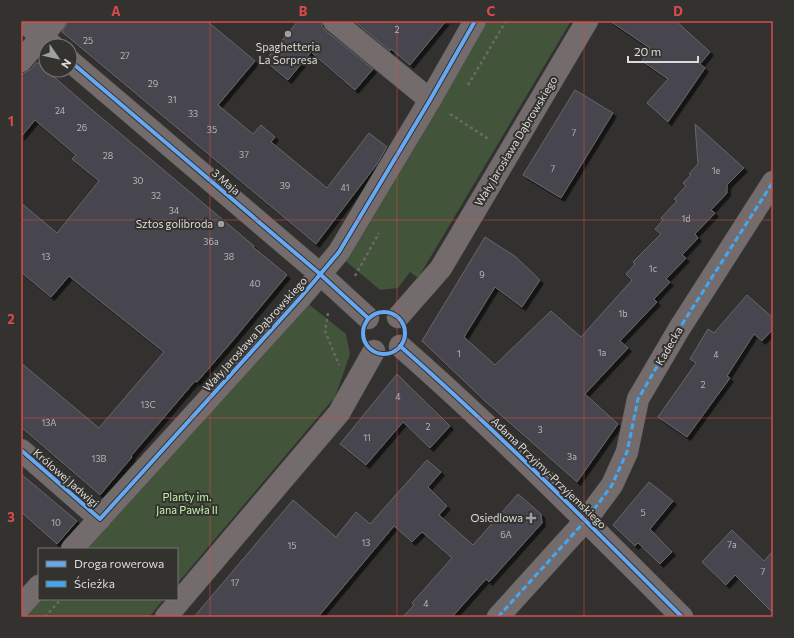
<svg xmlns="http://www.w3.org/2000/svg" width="794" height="638" font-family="Commissioner,sans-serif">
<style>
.green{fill:#425439}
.building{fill:#46454e;stroke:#676767;filter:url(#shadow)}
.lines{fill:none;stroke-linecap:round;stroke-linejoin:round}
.minor-casing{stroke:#51504e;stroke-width:23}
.path{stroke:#6d6868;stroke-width:2.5;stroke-dasharray:3 3;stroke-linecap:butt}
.minor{stroke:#746c6c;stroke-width:22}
.quiet{stroke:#3fa9f5;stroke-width:3;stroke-dasharray:6 3;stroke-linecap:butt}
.cycleway-casing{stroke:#33322f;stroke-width:6}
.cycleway{stroke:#66a8f1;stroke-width:4}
.grid{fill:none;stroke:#d74c4b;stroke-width:1;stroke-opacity:0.55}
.poi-dot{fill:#a0a09e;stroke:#33322f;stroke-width:1.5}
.labels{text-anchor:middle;stroke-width:4;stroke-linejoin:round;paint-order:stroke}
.number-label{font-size:9px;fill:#b6b6b6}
.poi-label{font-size:11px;fill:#dcdbd9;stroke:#33322f;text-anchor:end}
.street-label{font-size:11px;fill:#dcdbd9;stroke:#33322f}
.park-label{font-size:11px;fill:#c0f1aa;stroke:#33322f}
.neatline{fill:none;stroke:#d74c4b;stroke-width:1.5}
.grid-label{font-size:13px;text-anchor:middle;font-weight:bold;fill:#d74c4b}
</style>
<defs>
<filter id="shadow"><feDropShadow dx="3.5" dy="3.5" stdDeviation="0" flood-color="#0009"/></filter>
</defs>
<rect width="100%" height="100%" fill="#323130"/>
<g class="green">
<path d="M484 21H571L418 278 410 272 398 288 380 290 342 258Z"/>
<path d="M306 302 346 334 350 354 335 397 177 584V549H86Z"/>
<path d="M42 599H164L149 617H26Z"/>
</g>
<g class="building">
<path d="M67 21H207L255 61 218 105 253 134 261 125 275 137 271 142 327 188 369 133 387 147 377 164 316 244 62 32 67 24Z"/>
<path d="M298 21H322V26L326 31 373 69 355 90 311 52 288 80 265 61Z"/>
<path d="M354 21H446L410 65 391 49 390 51Z"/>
<path d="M610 21H676L710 52 700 64 705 68 668 122 647 103 668 79 642 61 650 48Z"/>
<path d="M37 62 84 103 254 246 253 247 287 275 229 345 197 382 195 381 131 456 132 457 100 495 21 427V363L99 428 164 352 69 276 51 297 21 272V203L57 233 99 181 72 159 76 155 35 120 21 137V76L24 73 31 69Z"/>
<path d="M575 90 613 113 561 198 523 175Z"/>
<path d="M695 124 744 168 727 185V193L711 210 715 213 695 234 698 238 682 255 686 258 666 279 670 282 654 299 657 302 620 341 628 348 585 394 618 424 577 482 486 402 422 341 485 237 516 257 540 280 522 307 495 287 464 337 495 365 551 311 581 337 632 280 626 274 635 264 633 262 661 234 655 229 663 220 661 218 677 201 674 199 686 186 683 183 691 175 689 174 698 164Z"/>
<path d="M747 295 773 318V329L762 341 754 334 727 376 730 378 687 437 658 417 696 363 690 359 708 329 714 333Z"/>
<path d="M397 374 450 426 430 448 403 422 366 465 340 444Z"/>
<path d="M427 460 441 472 428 487 447 506 439 515 473 545 518 494 541 514 542 523 489 582 486 579 452 617H403L414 605 412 603 452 558 422 532 412 542 394 526 318 617H194L293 500 336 537 356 512 370 524Z"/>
<path d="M21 474 77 521 57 544 21 512Z"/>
<path d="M649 482 673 501 650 529 672 552 660 564 638 543 635 546 613 525Z"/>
<path d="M732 530 764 561 773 551V613L735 575 726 585 702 562Z"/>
</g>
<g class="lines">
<defs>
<g id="minor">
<path d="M23 21 53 46"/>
<path d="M334 21 430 100"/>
<path d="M21 61 55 21"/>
<path d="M70 61 320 274 368 318"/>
<path d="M398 317 441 268 587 21"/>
<path d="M400 346C498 432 590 525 682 617"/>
<path d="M21 450 100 519"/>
<path d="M72 549 301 297 339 252 430 100 475 21"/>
<path d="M21 606 39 586"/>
<path d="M166 617 339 413 374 351"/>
<path d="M498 617 586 520 612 485 627 452 638 399 679 329 773 182"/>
</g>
</defs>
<use href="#minor" class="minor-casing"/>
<g class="path">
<path d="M468 85 506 21"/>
<path d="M450 114 490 140"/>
<path d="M355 276 379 233"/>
<path d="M328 313 325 331 339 365"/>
<path d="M45 617 61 599"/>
</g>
<use href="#minor" class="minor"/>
<path class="quiet" d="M498 617 586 520 612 485 627 452 638 399 679 329 773 182"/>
<defs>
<g id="cycleway">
<path d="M70 61 320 274 368 318"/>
<circle cx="384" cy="333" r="21"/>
<path d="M400 346C498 432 590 525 682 617"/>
<path d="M21 450 100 519 301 297 339 252 430 100 475 21"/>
</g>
</defs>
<use href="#cycleway" class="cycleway-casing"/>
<use href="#cycleway" class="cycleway"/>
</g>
<path class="grid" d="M210 21V617M397 21V617M584 21V617M21 220H773M21 418H773"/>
<g class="poi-dot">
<circle cx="288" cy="34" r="4"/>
<circle cx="221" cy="224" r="4"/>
<path d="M529 512h4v4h4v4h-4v4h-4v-4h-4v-4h4z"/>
</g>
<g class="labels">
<g class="number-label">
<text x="397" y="33">2</text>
<text x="88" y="44">25</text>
<text x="125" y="59">27</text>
<text x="153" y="87">29</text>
<text x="172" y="103">31</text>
<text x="60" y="114">24</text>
<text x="193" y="117">33</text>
<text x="82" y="131">26</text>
<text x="212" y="133">35</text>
<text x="574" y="136">7</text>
<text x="244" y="158">37</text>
<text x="108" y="159">28</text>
<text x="553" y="172">7</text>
<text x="716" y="174">1e</text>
<text x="138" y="184">30</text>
<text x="285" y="189">39</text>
<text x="345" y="191">41</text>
<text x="156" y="199">32</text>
<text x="174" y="214">34</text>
<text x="686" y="222">1d</text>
<text x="211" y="245">36a</text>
<text x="46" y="260">13</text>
<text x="229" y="260">38</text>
<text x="653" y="272">1c</text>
<text x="482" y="278">9</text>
<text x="255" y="287">40</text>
<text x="623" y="317">1b</text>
<text x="602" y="356">1a</text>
<text x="459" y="357">1</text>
<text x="716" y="358">4</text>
<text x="703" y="388">2</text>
<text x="398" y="400">4</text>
<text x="148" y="408">13C</text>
<text x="49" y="426">13A</text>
<text x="428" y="430">2</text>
<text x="540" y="433">3</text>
<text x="367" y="441">11</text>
<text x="572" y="460">3a</text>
<text x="99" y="462">13B</text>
<text x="643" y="516">5</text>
<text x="56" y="526">10</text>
<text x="506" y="538">6A</text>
<text x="366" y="546">13</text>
<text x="732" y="548">7a</text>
<text x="292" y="549">15</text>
<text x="763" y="575">7</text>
<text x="235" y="586">17</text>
<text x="426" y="607">4</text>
</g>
<g class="poi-label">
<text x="288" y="51" text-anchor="middle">Spaghetteria<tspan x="288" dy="13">La Sorpresa</tspan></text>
<text x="213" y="228">Sztos golibroda</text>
<text x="523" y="522">Osiedlowa</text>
</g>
<g class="street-label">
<text transform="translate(516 141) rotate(-59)" y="4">Wały Jarosława Dąbrowskiego</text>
<text transform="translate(226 182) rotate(41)" y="4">3 Maja</text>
<text transform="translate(255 334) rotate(-48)" y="4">Wały Jarosława Dąbrowskiego</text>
<text transform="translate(669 346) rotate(-60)" y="4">Kadecka</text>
<text transform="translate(549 473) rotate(44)" y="4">Adama Przyjmy-Przyjemskiego</text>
<text transform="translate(66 478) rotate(41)" y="4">Królowej Jadwigi</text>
</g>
<g class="park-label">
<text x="187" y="501">Planty im.<tspan x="187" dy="13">Jana Pawła II</tspan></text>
</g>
</g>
<rect width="794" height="638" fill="none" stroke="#33322f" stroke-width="44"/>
<rect x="38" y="548" width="140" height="52" fill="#33322f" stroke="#777673"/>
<rect x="46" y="561" width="20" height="6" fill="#66a8f1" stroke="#777673"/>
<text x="74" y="568" font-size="12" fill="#dcdbd9">Droga rowerowa</text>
<rect x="46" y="581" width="20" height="6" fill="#3fa9f5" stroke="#777673"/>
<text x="74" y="588" font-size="12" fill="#dcdbd9">Ścieżka</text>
<g transform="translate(58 58) rotate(124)"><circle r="19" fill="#33322f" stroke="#777673"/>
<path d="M0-3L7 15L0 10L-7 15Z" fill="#a0a09e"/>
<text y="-6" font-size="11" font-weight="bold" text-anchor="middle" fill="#dcdbd9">N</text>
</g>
<path d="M628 56v6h70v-6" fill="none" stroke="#dcdbd9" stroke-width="2"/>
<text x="634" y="56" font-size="12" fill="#dcdbd9" stroke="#33322f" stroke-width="3" paint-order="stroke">20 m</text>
<rect x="22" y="22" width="750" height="594" class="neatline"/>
<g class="grid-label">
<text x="116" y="16">A</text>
<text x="303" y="16">B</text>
<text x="491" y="16">C</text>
<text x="678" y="16">D</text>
<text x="11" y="126">1</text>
<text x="11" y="324">2</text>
<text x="11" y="522">3</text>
</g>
</svg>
